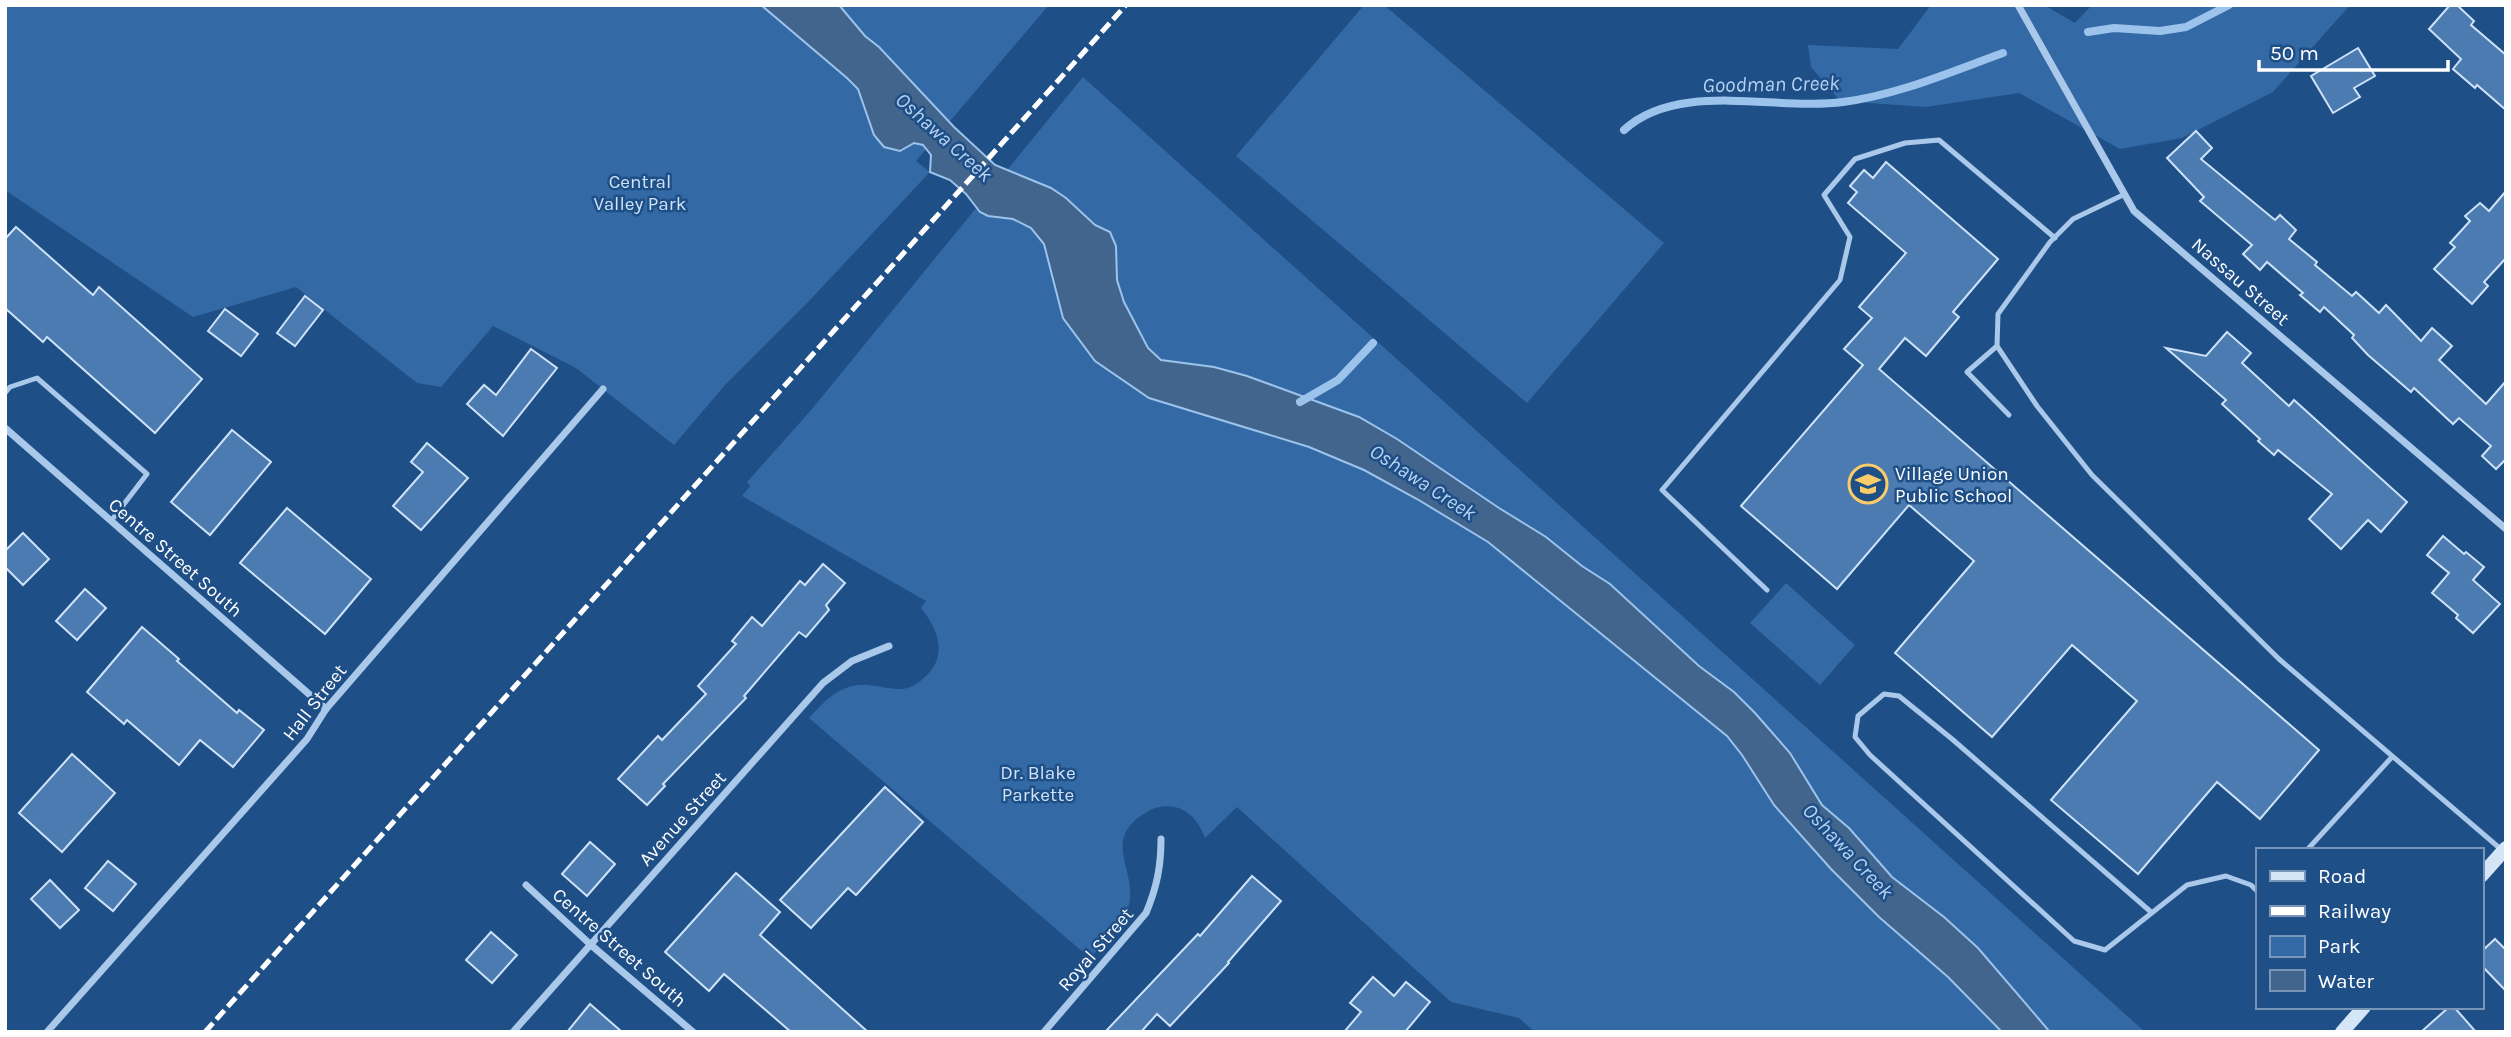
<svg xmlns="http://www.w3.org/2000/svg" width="2511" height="1037" font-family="Karla,sans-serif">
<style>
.green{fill:#3369a4}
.water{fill:#42658d;stroke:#9cc3ec;stroke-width:2}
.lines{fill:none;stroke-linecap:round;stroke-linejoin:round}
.stream{stroke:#9cc3ec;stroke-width:8}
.building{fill:#4c7bb1;stroke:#cee2f8;stroke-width:2}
.lane{stroke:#a9c8ea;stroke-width:5}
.street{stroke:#a9c8ea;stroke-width:7}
.secondary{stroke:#d4e5f8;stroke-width:14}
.rail{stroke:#fff;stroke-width:5;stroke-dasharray:12 5;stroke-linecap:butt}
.labels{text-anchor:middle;stroke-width:5;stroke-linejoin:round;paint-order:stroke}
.park-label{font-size:19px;fill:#cee2f8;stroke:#1f4f87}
.street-label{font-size:19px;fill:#fff;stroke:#1f4f87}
.poi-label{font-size:19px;fill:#fff;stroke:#1f4f87;text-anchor:start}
.water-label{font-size:21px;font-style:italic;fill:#b5d2f2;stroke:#1f4f87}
</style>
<rect width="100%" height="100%" fill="#1f4f87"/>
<g class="green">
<path d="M5 5H1049L916 161 930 172 809 301 725 385 674 445 576 368 493 326 441 387 417 383 296 287 193 317 5 190Z"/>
<path d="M1364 5H1384L1664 243 1527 403 1236 156Z"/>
<path d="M1931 5H2044L2075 23 2092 5H2350L2273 92 2182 138 2120 149 2019 93 1926 107 1840 101 1811 67 1808 45 1898 49Z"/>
<path d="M1083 77 2145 1032H1535L1519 1018 1451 1002 1237 807 1205 838C1200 825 1194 815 1181 809 1170 804 1154 806 1145 813 1098 842 1142 873 1127 911 1120 929 1103 944 1090 958L809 718C822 704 834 690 853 686 869 682 886 690 902 689 912 688 919 683 926 676 948 655 938 629 921 608L926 601 742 496 750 486 747 482 812 409Z"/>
<path d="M1786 583 1855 645 1820 685 1750 623Z"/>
</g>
<path class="water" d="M761 5H839L865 36 879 47 954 127 995 165 1051 188 1066 198 1095 225 1110 232 1116 246 1117 280 1124 302 1148 348 1161 360 1214 367 1247 376 1359 417 1397 439 1499 508 1546 537 1582 566 1610 584 1699 666 1734 692 1755 713 1790 753 1822 805 1849 828 1892 877 1944 917 1978 948 2050 1032H2002L1948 977 1879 917 1831 869 1774 805 1742 755 1727 736 1488 542 1417 499 1364 470 1309 447 1149 398 1095 361 1063 318 1044 244 1031 228 1013 219 988 216 980 212 966 194 950 180 930 172 931 155 923 145 914 143 900 151 884 147 874 135 858 89 847 78Z"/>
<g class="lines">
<g class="stream">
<path d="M2088 32 2114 28 2160 31 2186 27 2229 5"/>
<path d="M1624 130C1678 80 1776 111 1843 102 1898 95 1950 72 2003 53"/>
<path d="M1300 402 1338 380 1373 343"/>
</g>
</g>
<g class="building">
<path d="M2450 5H2457L2474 21 2471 25 2506 55V110L2477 85 2475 88 2453 69 2461 59 2429 29Z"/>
<path d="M2358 48 2375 76 2354 88 2360 97 2333 113 2311 76Z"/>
<path d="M2196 131 2212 148 2201 159 2275 220 2280 215 2296 230 2289 239 2317 262 2315 265 2352 296 2356 292 2379 313 2386 305 2421 341 2432 328 2452 346 2439 360 2486 404 2506 381V459L2496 469 2482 456 2491 446 2459 418 2453 424 2414 388 2411 392 2368 355 2352 338 2354 335 2324 307 2320 312 2300 295 2303 293 2267 262 2260 270 2243 254 2252 245 2200 201 2204 197 2167 158Z"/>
<path d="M1886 162 1998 259 1953 312 1959 317 1926 356 1905 338 1879 369 2319 750 2260 819 2217 782 2138 874 2051 800 2137 701 2072 645 1992 737 1895 653 1974 561 1909 505 1837 589 1741 506 1863 365 1844 349 1872 318 1859 307 1906 253 1848 203 1857 192 1850 186 1864 170 1873 178Z"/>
<path d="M2506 191V258L2484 282 2488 286 2472 304 2434 269 2455 247 2450 243 2470 221 2465 216 2480 203 2489 211Z"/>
<path d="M16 227 93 295 99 287 202 379 155 433 47 337 43 342 5 308V239Z"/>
<path d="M305 296 323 310 295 346 277 333Z"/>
<path d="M225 309 258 334 241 356 208 331Z"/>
<path d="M2227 332 2251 353 2242 363 2289 406 2294 400 2407 502 2381 532 2368 520 2341 549 2309 519 2332 494 2278 450 2274 455 2258 441 2260 439 2222 404 2226 400 2166 348 2206 356Z"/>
<path d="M531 349 557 368 503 436 467 404 484 385 496 395Z"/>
<path d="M232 430 271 462 210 535 171 502Z"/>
<path d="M427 443 468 478 421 530 393 506 423 472 411 462Z"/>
<path d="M287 508 371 579 325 634 240 563Z"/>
<path d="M23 533 49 559 23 585 5 567V551Z"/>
<path d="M2443 536 2464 554 2466 552 2484 567 2473 580 2500 604 2473 633 2456 618 2458 615 2432 593 2449 573 2427 555Z"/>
<path d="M823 564 845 583 826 605 829 610 806 637 799 632 744 696 746 698 663 784 665 786 647 805 618 779 658 736 662 740 706 694 698 686 736 644 732 641 752 617 762 626 800 581 805 585Z"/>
<path d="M85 589 106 608 77 640 56 621Z"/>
<path d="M142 627 179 659 177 661 237 713 239 710 264 730 233 767 200 740 179 765 127 720 124 724 87 692Z"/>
<path d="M72 754 115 793 62 852 19 813Z"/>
<path d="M885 787 923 822 856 895 848 888 811 928 780 900Z"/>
<path d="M590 842 615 864 587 896 562 874Z"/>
<path d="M108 861 136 884 113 911 85 888Z"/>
<path d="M736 873 780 912 760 935 868 1032H791L724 974 709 991 665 952Z"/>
<path d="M1252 876 1281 901 1228 962 1229 963 1170 1026 1157 1014 1141 1032H1105L1198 934 1200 936Z"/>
<path d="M50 880 79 910 60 928 31 899Z"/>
<path d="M491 932 517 955 492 983 466 960Z"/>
<path d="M2495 939 2506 950V991L2481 965V952Z"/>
<path d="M1373 977 1394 996 1406 982 1430 1002 1405 1032H1344L1361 1012 1350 1003Z"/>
<path d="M590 1004 622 1032H567Z"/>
<path d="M2449 1007H2454L2476 1032H2421Z"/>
</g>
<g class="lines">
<g class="lane">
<path d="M2125 194 2073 219 2050 242 1998 314 1997 346 2037 406 2092 475 2279 659 2503 851"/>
<path d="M1997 346 1967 372 2009 415"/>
<path d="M5 393 10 387 37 378 147 474 111 521"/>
<path d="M1767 590 1662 490 1840 280 1850 237 1824 195 1855 159 1905 143 1939 140 2055 238"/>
<path d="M2307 850 2392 757"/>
<path d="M2151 912 1952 739 1899 696 1884 694 1858 716 1855 737 1870 755 2074 941 2105 950 2187 885 2226 876 2251 885 2257 891"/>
</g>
<g class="street">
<path d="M2018 5 2134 211 2506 529"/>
<path d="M5 428 326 709"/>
<path d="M526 885 591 945 693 1032"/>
<path d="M47 1032 307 739 326 709 603 389"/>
<path d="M513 1032 823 683 852 661 889 646"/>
<path d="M1044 1032 1146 913C1157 887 1161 866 1161 839"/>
</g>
<g class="secondary">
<path d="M2481 876 2506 848"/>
<path d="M2342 1032 2364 1007"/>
</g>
<path class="rail" d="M205 1032 1126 5"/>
</g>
<defs>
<symbol id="school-ring" viewBox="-11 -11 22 22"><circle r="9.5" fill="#1f4f87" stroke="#f8cc69" stroke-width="1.5"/><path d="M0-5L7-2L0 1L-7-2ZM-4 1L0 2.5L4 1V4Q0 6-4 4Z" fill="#f8cc69"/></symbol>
</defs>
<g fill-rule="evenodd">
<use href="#school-ring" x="1846" y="462" width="44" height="44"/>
</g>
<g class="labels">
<g class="park-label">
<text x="640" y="188">Central<tspan x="640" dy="22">Valley Park</tspan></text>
<text x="1038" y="779">Dr. Blake<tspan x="1038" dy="22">Parkette</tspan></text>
</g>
<g class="street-label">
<text transform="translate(2241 281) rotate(41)" y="7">Nassau Street</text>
<text transform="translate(176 557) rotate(41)" y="7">Centre Street South</text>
<text transform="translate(314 702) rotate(-52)" y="7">Hall Street</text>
<text transform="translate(682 818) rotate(-48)" y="7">Avenue Street</text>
<text transform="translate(620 947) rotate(41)" y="7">Centre Street South</text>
<text transform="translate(1095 949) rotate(-49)" y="7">Royal Street</text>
</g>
<g class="poi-label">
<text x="1895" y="480">Village Union<tspan x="1895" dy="22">Public School</tspan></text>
</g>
<g class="water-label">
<text transform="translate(1771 84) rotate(-1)" y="7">Goodman Creek</text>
<text transform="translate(944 137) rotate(42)" y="7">Oshawa Creek</text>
<text transform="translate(1423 482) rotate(33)" y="7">Oshawa Creek</text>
<text transform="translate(1848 851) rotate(47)" y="7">Oshawa Creek</text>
</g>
</g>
<rect width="2511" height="1037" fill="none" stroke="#ffffff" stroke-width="14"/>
<rect x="2256" y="848" width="228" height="161" fill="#1f4f87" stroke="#7995b7" stroke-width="2"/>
<rect x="2270" y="871" width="35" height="10" fill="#d4e5f8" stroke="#7995b7" stroke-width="2"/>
<text x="2318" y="883" font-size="21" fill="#ffffff">Road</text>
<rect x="2270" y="906" width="35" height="10" fill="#ffffff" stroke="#7995b7" stroke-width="2"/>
<text x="2318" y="918" font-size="21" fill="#ffffff">Railway</text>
<rect x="2270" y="936" width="35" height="21" fill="#3369a4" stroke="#7995b7" stroke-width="2"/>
<text x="2318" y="953" font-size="21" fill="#ffffff">Park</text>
<rect x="2270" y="970" width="35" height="21" fill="#42658d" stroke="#7995b7" stroke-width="2"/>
<text x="2318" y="988" font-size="21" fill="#ffffff">Water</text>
<path d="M2259 60v10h189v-10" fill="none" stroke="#ffffff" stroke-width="3.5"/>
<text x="2270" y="60" font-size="21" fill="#ffffff" stroke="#1f4f87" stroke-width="5" paint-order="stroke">50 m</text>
</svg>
